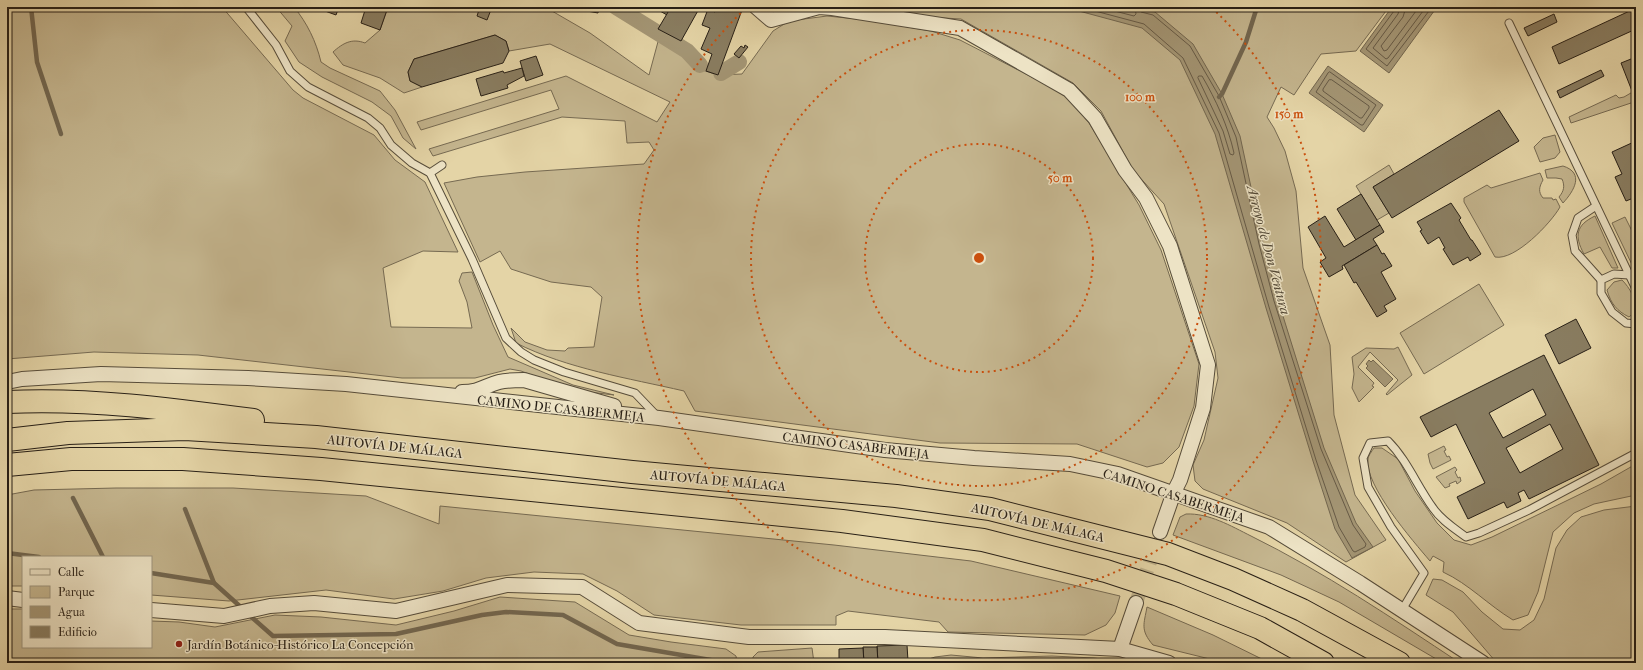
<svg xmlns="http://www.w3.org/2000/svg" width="1643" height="670" font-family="'IM FELL French Canon',serif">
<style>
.green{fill:#c4b58e;stroke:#766a52}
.water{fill:#a49675;stroke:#72664f}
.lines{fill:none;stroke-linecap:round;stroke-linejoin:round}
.shore{stroke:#665a46;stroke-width:1}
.stream{stroke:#72664f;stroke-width:4.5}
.canal{stroke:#a49675;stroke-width:16}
.building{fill:#897d61;stroke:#271f16;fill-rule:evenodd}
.street-tunnel{stroke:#beb089;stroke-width:14;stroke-dasharray:14 7;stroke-linecap:butt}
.lane-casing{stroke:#564c3a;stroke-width:9}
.street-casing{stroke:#564c3a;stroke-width:16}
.highway-casing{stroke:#271f16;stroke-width:24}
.lane{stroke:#ede3c5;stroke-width:7}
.street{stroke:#ede3c5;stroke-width:14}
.highway{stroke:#e4d4a6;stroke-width:22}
.ring{fill:none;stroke:#cb500e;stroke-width:2;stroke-dasharray:2 4}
.poi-dot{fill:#8f2418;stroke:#ede3c5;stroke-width:1.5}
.labels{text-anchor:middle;stroke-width:3;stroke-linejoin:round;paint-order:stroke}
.street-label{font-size:13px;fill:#271f16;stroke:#ede3c5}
.poi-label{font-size:13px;fill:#271f16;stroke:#ede3c5;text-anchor:start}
.water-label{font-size:14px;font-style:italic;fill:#534937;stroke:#ede3c5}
.centre{fill:#cb500e;stroke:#ede3c5;stroke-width:2}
.ring-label{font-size:12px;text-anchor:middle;font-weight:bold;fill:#cb500e;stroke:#ede3c5;stroke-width:3;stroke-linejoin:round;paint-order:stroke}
</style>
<rect width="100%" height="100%" fill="#e4d4a6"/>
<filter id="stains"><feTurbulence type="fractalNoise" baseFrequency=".005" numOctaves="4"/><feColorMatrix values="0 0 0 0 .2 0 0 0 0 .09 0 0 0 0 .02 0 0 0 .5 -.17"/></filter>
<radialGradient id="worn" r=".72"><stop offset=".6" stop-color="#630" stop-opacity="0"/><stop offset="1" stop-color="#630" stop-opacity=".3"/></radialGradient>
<g class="green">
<path d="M7 7H222L293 90 303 98 374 135 395 160 425 182 458 252 423 251 383 268 391 327 472 328 467 302 459 281 462 273 472 272 493 325 508 357 573 385 614 395 572 390 521 371 510 369 475 378H402L198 355 94 352 7 359Z"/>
<path d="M276 7H294C307 23 316 41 321 62L330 68 380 91 395 110 416 149 403 138 391 116 372 102 322 77 299 62 285 41 292 26Z"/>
<path d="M388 7H545L590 33 649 75 659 38 684 53 699 69 718 75 742 74 773 31 789 21 827 16 867 20 931 31 960 40 1053 88 1070 100 1089 123 1139 205 1161 250 1199 364 1194 406 1179 447 1163 463 1147 467 1077 444 940 443 695 411 684 391C628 378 568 369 516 343L511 328 525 342 547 350 565 351 568 348 594 347 602 297 591 287 551 282 511 269 500 251 480 262 444 183 477 177 525 172 644 164 654 150 649 142 627 143 625 121 562 117 433 156 429 149 559 109 551 90 421 130 417 122 566 76 657 122 670 102 550 44 509 51 506 41 495 35 414 59 408 72 410 81 422 87 404 93 380 78 343 65 333 52C343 43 352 38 365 43L380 30Z"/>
<path d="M873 7H1389L1356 51 1321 54 1294 95 1281 87 1267 117 1274 128 1285 151 1296 191 1303 268 1330 345 1334 415 1355 495 1386 540 1346 562 1287 523 1203 489 1195 481 1193 465 1204 440 1218 378 1215 352 1164 204 1133 170 1101 111 1073 83 961 19 927 17Z"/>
<path d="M1636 90V104L1634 102 1571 123 1569 117 1616 95 1619 98 1624 97Z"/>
<path d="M1555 135 1560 152 1555 158 1540 162 1534 147 1543 138Z"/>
<path d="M1389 165 1394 174 1373 187 1389 213 1377 220 1356 186Z"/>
<path d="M1563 166C1585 173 1574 191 1563 203L1559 197C1564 191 1565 186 1562 179L1556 178H1547L1545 170Z"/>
<path d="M1540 173 1543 180C1539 187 1538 192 1543 198H1552L1553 200 1556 199 1560 207C1551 223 1515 261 1495 257L1464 202V198L1487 185 1491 188Z"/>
<path d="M1595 216 1618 268H1612L1600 247 1584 254C1574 236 1576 225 1595 216Z"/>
<path d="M1625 217 1636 239V273L1612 223Z"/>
<path d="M1622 280C1630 288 1636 299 1636 311L1629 317C1617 311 1611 304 1607 290L1614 282Z"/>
<path d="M1479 284 1504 325 1424 374 1400 333Z"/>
<path d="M1398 347 1412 375 1387 395 1386 394 1398 380 1370 352 1358 367 1374 383 1372 386 1374 387 1359 402 1352 388 1354 374 1352 357 1366 348 1394 349Z"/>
<path d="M1444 446 1446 450 1444 451 1447 457 1449 456 1451 460 1433 469 1430 463 1428 454Z"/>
<path d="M1374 448H1382L1398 459 1415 491 1437 523 1454 540 1471 545 1492 537 1601 484 1636 464V495L1594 504 1574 513 1553 532 1538 592 1528 615 1513 620C1488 605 1469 584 1443 572L1444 562 1433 556 1430 561C1413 541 1364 485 1368 459 1368 456 1372 451 1374 448Z"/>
<path d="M1455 467 1457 470 1455 472 1458 478 1460 477 1461 481 1457 484 1456 481 1449 484 1450 486 1445 488 1436 477Z"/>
<path d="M116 488H233L366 496 439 524 440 506 834 545 971 561 1120 596 1115 613 1106 625 1085 635 948 632 939 622 848 611 836 616V625H741L654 615 617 591 583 574 534 572 486 578 443 591 394 599 326 590 229 601 151 595V557H23V586H7V495L34 490Z"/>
<path d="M1636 506V663H1500L1496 662 1453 612 1426 595 1433 579 1442 580 1463 592 1482 612 1503 629 1520 630 1534 620 1544 599 1556 548 1567 530 1581 517 1604 510Z"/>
<path d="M1186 514C1209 513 1231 526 1251 536 1324 572 1392 618 1460 663H1443L1339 602 1281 575 1173 535 1180 517Z"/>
<path d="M500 597 575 602 629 635 671 642 726 649 736 656 737 663H7V609H23V647H151V621L179 622 215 627 275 615 321 617 396 625 454 611Z"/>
<path d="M1147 607 1213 635 1270 663H1226L1153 645C1140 630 1144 624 1147 607Z"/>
<path d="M812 648 814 663H753V657L758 652Z"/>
<path d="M951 655 983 658 1052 656 1094 658 1131 663H917L935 657Z"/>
</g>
<g class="water">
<path d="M1064 7H1136L1155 12 1193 44 1222 94 1240 136 1263 243 1278 300 1324 448 1356 523 1373 547 1352 558 1335 529 1313 461 1266 308 1215 134 1180 60 1142 28Z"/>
<path d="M1392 7H1437L1389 73 1360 51Z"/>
<path d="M1328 66 1383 105 1364 132 1309 93Z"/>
<path d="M1369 360 1371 362 1373 360 1393 379 1385 387 1366 368 1368 366 1366 364Z"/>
</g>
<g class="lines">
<g class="shore">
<path d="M1080 7 1144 24 1183 58 1219 133 1269 307 1316 460 1339 527 1353 551 1355 552 1365 547 1366 544 1353 525 1321 449 1274 301 1259 244 1236 137 1219 96 1190 46 1153 15 1141 12 1140 7"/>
<path d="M1099 7 1134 16 1136 14 1135 7"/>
<path d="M1395 7 1394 11 1366 49 1387 66 1432 7"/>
<path d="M1400 7 1398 14 1373 48 1386 59 1388 58 1426 7"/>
<path d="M1406 7 1403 17 1381 46 1384 51 1387 50 1419 7"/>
<path d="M1330 72 1376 105 1363 125H1361L1316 92 1328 73Z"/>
<path d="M1199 76H1202C1216 100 1228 126 1234 153L1233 155 1230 154 1223 131 1198 78Z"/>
<path d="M1332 80 1369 106V108L1362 118H1360L1323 91V89L1329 80Z"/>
</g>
<g class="stream">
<path d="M31 7 37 62 61 134"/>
<path d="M1219 97 1222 94 1246 42 1257 7"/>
<path d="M7 365V366"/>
<path d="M73 498 103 557"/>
<path d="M185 509 214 583"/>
<path d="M7 553 39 557"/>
<path d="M151 573 214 583 243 609"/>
<path d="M248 614 273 636 396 634 482 615 506 612 563 615 617 644 728 663"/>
</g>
<g class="canal">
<path d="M616 7 687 51 700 65"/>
<path d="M721 73 739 62"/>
</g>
</g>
<g class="building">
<path d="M314 7H339L336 15Z"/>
<path d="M366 7H388L380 30 361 23Z"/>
<path d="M480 7H492L487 20 477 16Z"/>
<path d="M577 7H599L598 13 576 9Z"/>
<path d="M653 7H671L667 15Z"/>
<path d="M671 7H700L681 41 658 29Z"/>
<path d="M717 7H734L742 10 718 75 706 71 712 54 701 49 710 28 702 25 708 9 715 12Z"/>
<path d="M1636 8V29L1559 64 1552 47Z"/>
<path d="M1554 14 1557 22 1528 36 1524 28Z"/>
<path d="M495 35 506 41 509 51 503 63 422 87 410 81 408 72 414 59Z"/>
<path d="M745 45 748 47 739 58 734 54 741 46 744 48Z"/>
<path d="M536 56 543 75 526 81 520 61Z"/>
<path d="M1636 57V90L1632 91 1621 63Z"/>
<path d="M522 68 524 76 507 85 508 88 481 96 476 79 503 71 504 73Z"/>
<path d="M1601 70 1604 76 1560 98 1557 91Z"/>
<path d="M1499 110 1519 141 1392 218 1373 187Z"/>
<path d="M1636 141V197L1626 201 1615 177 1622 174 1612 152Z"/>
<path d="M1361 194 1380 225 1356 240 1337 209Z"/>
<path d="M1451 203 1461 218 1459 220 1471 240H1472L1481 254 1470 261 1468 257 1453 265 1443 249 1445 248 1439 237 1428 244 1420 231 1422 230 1417 222Z"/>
<path d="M1325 216 1344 247 1380 225 1384 232 1373 239 1377 245 1342 266 1343 269 1329 277 1320 262 1326 258 1308 227Z"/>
<path d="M1377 245 1382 254 1384 253 1392 266 1381 272 1396 299 1384 306 1387 311 1377 317 1356 282 1354 283 1344 265Z"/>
<path d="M1576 319 1591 348 1559 364 1545 335Z"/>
<path d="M1544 355 1599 465 1529 499 1524 490 1518 493 1521 501 1507 508 1504 502 1468 519 1457 497 1485 483 1456 424 1431 437 1420 417ZM1533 389 1546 415 1503 438 1489 413ZM1550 424 1563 449 1520 473 1506 448Z"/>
<path d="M907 645 908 661 878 663 877 646Z"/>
<path d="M863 647H877L878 663H864Z"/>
<path d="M863 648 864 663H839V649Z"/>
</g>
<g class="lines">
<path class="street-tunnel" d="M1136 603 1156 544"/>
<defs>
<g id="lane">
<path d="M246 7 276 45 290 71 308 87 368 118 380 128 391 145 412 163 430 173 472 259 506 338 521 352 534 360 564 372 635 393 657 416"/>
<path d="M1509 23 1636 289"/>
<path d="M430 173 442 165"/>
<path d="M1596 206 1578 218 1572 235 1575 251 1601 280"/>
<path d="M1629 275 1614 274 1601 280V293L1612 312 1626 323 1636 324"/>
<path d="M1402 610 1424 573 1391 527 1368 487 1363 458 1370 443 1388 441C1407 460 1417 486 1433 508 1441 520 1454 528 1466 537L1479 533 1529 510 1636 453"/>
</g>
<g id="street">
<path d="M756 7 771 20 819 7 832 8 960 28 1069 90 1095 118 1125 170 1146 198 1170 246 1208 365 1203 408 1180 480 1174 492 1160 532"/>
<path d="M7 382 22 379 101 374 248 378 346 384 659 418 885 450 974 458 1070 464 1118 474 1269 527 1360 583 1483 663"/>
<path d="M462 392C480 392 484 386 499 382 507 380 515 380 524 380L614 406"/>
<path d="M7 598 23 600"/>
<path d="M151 610 224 616 270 606 314 603 396 611 507 585 582 587 639 623 749 637H885L1120 649 1169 663"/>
<path d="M1120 649 1136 603"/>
</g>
<g id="highway">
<path d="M7 402C89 398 171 409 253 420"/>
<path d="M7 440 68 433 185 429 316 437 632 472 896 496 990 509 1168 554 1233 579 1302 610 1399 663"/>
<path d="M7 465 71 459H183L321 469 842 521 983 540 1106 571 1176 594 1260 628 1323 663"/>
</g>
</defs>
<use href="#lane" class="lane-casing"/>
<use href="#street" class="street-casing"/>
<use href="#highway" class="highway-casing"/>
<use href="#lane" class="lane"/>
<use href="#street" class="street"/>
<use href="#highway" class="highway"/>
</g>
<g class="ring">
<circle cx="979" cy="258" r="114"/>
<circle cx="979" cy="258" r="228"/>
<path d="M1212 8A342 342 0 1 1 746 8"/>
</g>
<circle class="poi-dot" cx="179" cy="644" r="4"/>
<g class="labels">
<g class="street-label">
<text transform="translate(561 408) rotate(6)" y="5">CAMINO DE CASABERMEJA</text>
<text transform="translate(856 445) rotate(7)" y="5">CAMINO CASABERMEJA</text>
<text transform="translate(395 446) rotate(6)" y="5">AUTOVÍA DE MÁLAGA</text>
<text transform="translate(718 480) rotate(5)" y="5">AUTOVÍA DE MÁLAGA</text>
<text transform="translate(1174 495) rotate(18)" y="5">CAMINO CASABERMEJA</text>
<text transform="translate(1038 522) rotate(13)" y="5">AUTOVÍA DE MÁLAGA</text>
</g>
<g class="poi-label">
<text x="187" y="649">Jardín Botánico-Histórico La Concepción</text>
</g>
<g class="water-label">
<text transform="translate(1269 250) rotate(75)" y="5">Arroyo de Don Ventura</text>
</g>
</g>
<circle cx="979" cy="258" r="6" class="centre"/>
<g class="ring-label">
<text x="1140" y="101">100 m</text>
<text x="1289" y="118">150 m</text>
<text x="1060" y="182">50 m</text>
</g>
<rect width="1643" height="670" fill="none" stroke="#e4d4a6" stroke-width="24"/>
<rect x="8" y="8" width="1627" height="654" fill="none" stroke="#271f16" stroke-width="2"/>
<rect x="12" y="12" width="1619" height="646" fill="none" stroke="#271f16"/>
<rect x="22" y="556" width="130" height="92" fill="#ede3c5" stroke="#9e957f"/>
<rect x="30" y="569" width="20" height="6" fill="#ede3c5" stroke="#9e957f"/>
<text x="58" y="576" font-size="12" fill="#271f16">Calle</text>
<rect x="30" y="586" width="20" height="12" fill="#c4b58e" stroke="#9e957f"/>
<text x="58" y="596" font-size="12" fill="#271f16">Parque</text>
<rect x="30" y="606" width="20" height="12" fill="#a49675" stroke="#9e957f"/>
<text x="58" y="616" font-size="12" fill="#271f16">Agua</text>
<rect x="30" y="626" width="20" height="12" fill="#897d61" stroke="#9e957f"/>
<text x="58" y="636" font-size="12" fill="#271f16">Edificio</text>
<rect width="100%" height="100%" filter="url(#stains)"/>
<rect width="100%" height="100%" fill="url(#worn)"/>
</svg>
